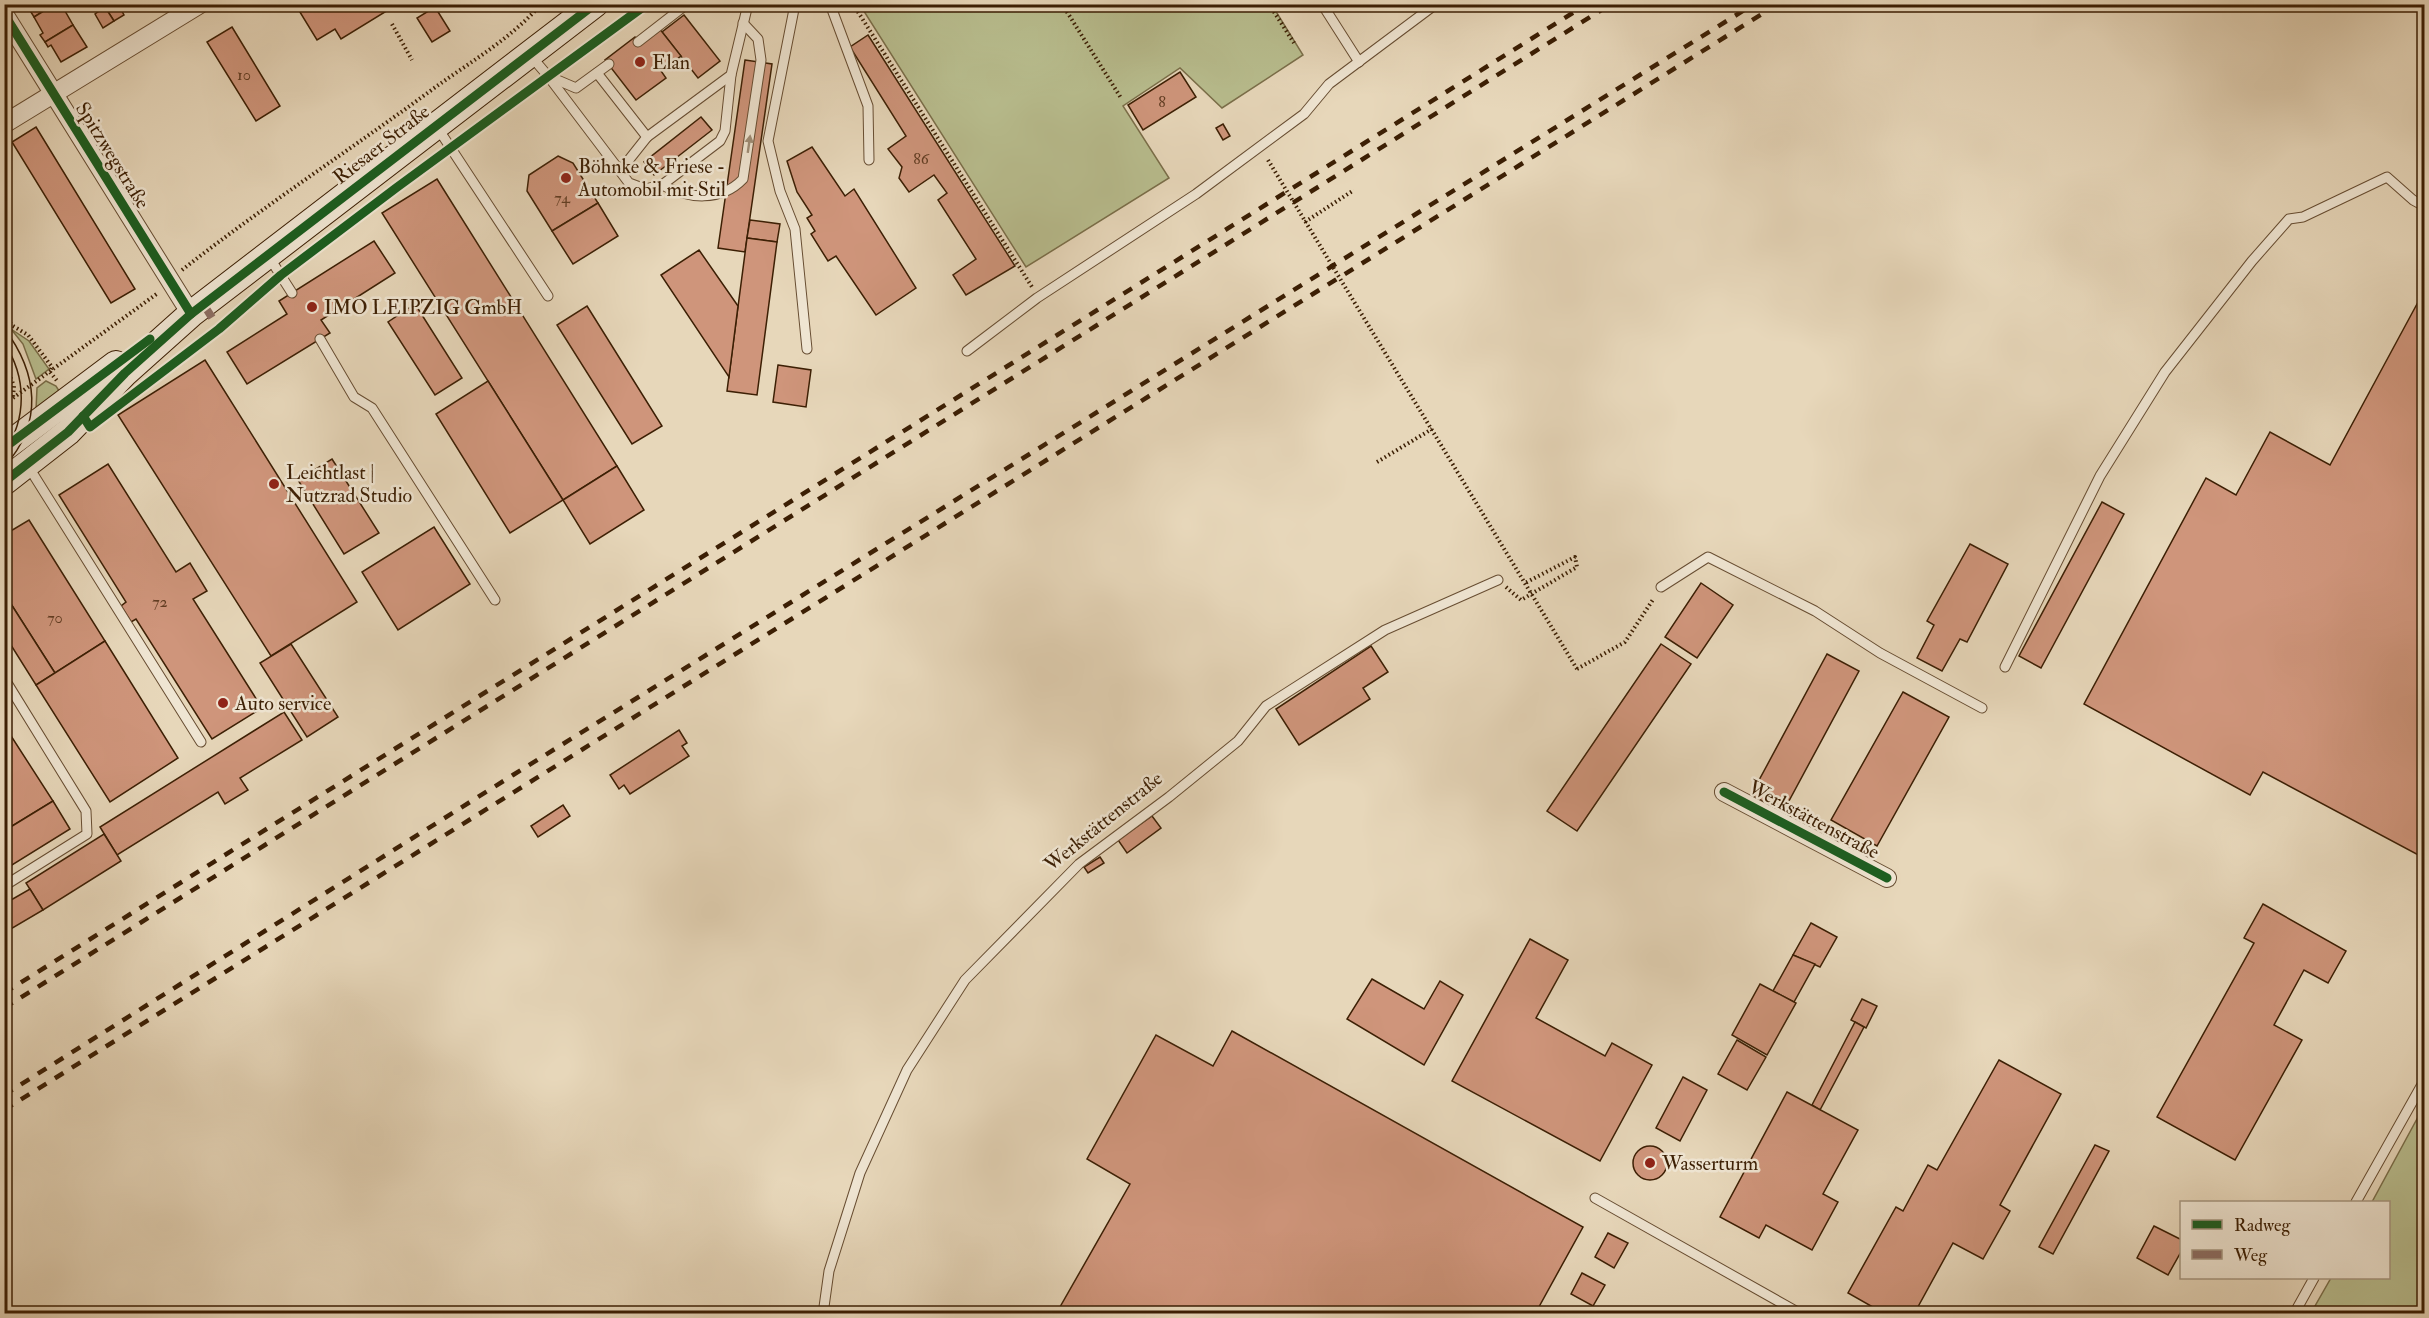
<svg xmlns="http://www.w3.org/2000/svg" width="2429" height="1318" font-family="'IM FELL Double Pica',serif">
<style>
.green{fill:#b8bd8e;stroke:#7a6e49;stroke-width:1.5}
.building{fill:#cf957b;stroke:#3c1f04;stroke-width:1.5}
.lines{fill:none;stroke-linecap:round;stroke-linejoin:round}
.lane-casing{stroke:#674d32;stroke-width:11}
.street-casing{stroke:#674d32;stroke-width:20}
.secondary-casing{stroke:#3c1f04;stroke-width:28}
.path{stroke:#3c1f04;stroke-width:4;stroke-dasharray:1.5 3;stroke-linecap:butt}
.lane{stroke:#efe5d2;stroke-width:9}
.street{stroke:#efe5d2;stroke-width:18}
.secondary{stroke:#efe5d2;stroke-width:26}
.tram{stroke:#3c1f04;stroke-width:1.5}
.rail{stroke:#3c1f04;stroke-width:4.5;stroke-dasharray:10 10;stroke-linecap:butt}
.path-bridge{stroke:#3c1f04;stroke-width:4;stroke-dasharray:1.5 3;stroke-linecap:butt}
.quiet{stroke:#8d6e63;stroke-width:8;stroke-dasharray:15 8;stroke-linecap:butt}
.cycleway-casing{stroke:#efe5d2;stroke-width:13}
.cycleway{stroke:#1b5e20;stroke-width:9}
.oneway{fill:#9e8c75}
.poi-dot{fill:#8f2418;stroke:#efe5d2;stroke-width:2}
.labels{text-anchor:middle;stroke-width:5;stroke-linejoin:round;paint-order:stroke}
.number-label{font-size:16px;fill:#613c22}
.poi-label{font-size:20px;fill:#3c1f04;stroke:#efe5d2;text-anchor:start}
.street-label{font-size:20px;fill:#3c1f04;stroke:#efe5d2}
</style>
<rect width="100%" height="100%" fill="#e7d7ba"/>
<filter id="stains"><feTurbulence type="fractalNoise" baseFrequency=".00333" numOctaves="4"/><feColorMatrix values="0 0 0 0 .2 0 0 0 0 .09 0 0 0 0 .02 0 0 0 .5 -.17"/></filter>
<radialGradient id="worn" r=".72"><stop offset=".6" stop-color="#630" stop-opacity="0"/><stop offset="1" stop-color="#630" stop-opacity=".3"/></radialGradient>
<g class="green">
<path d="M860 5H1272L1303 55 1222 108 1180 68 1123 106 1169 178 1026 267Z"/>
<path d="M11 329 29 341 49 369 36 379 23 344Z"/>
<path d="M46 381 56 386 61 394 36 410 37 388Z"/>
<path d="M2418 1117 2424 1121V1313H2311L2331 1278H2388V1202H2372Z"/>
</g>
<g class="building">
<path d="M36 4H49L50 7 34 17 29 9Z"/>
<path d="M55 4H61L73 25 45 42 40 35 43 33 34 17Z"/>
<path d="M110 4H118L124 15 114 21 105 7Z"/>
<path d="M295 4H398L341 39 335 29 317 40Z"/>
<path d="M105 7 114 21 103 28 95 14Z"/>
<path d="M435 7 450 31 432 42 417 18Z"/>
<path d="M684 15 720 61 698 78 662 32Z"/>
<path d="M73 25 87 47 61 62 51 45 48 47 45 42Z"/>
<path d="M232 27 280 106 256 121 207 42Z"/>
<path d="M659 28 681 56 661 71 666 78 636 100 605 60 635 37 640 43Z"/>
<path d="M868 35 1015 266 966 295 953 275 976 259 938 200 947 193 934 175 909 192 899 178 902 167 888 149 906 136 850 47Z"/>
<path d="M745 60 772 64 745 252 718 248Z"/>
<path d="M1180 72 1196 97 1143 130 1128 105Z"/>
<path d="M701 117 712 130 654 175 644 162Z"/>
<path d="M1223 124 1230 136 1223 140 1216 128Z"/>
<path d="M36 127 135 289 111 303 12 142Z"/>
<path d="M812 147 845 196 854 189 916 288 876 315 836 256 828 261 811 234 815 231 807 218 812 215 797 192 787 161Z"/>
<path d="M558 156 573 163 598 203 552 231 527 191 529 175Z"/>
<path d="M437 179 617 466 563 500 382 213Z"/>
<path d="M598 203 618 236 573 264 552 231Z"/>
<path d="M750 220 780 224 777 242 747 238Z"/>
<path d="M747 238 777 242 757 395 727 391Z"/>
<path d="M374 241 395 273 321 320 330 333 247 384 227 352 287 314 279 301Z"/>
<path d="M699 250 738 306 729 377 661 275Z"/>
<path d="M2424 291V858L2263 772 2250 795 2084 704 2206 478 2236 495 2270 432 2330 465Z"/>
<path d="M415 304 462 378 435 395 388 322Z"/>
<path d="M587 306 662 426 632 444 557 325Z"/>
<path d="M205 360 357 602 271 656 118 415Z"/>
<path d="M778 365 811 370 806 407 773 402Z"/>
<path d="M488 381 563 500 510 533 436 414Z"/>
<path d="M332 459 379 533 344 554 298 480Z"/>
<path d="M108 464 176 572 190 563 207 591 193 599 262 708 212 739 136 619 131 622 121 606 126 602 59 495Z"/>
<path d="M617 466 644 510 590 544 563 500Z"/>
<path d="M2102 502 2124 514 2041 668 2019 656Z"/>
<path d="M29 520 105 641 55 673 4 593V535Z"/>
<path d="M434 527 470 584 398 630 362 572Z"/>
<path d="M1970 544 2008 564 1967 642 1960 639 1942 671 1917 658 1934 625 1927 621Z"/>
<path d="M1701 583 1733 605 1697 658 1665 637Z"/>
<path d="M4 593 55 673 36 685 4 634Z"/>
<path d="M105 641 178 758 110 802 36 685Z"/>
<path d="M291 644 338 717 307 737 260 663Z"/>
<path d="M1661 644 1691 664 1577 831 1547 811Z"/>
<path d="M1371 646 1388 672 1363 688 1370 699 1299 745 1276 709Z"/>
<path d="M1827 654 1859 671 1783 812 1751 795Z"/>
<path d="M1903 692 1949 717 1877 846 1831 820Z"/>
<path d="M284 712 302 740 240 778 248 790 225 804 218 792 117 855 100 827Z"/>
<path d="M4 725 53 801 4 831Z"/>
<path d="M679 730 687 743 682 746 689 756 630 794 624 785 619 789 610 775Z"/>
<path d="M53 801 70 829 4 870V831Z"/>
<path d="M563 805 570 816 538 837 531 826Z"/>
<path d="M1152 816 1161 828 1127 853 1118 840Z"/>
<path d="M104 834 121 861 43 910 26 883Z"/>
<path d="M1100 857 1104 863 1088 873 1084 867Z"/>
<path d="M30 889 43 910 4 933V904Z"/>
<path d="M2263 904 2346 951 2328 983 2304 970 2274 1025 2302 1040 2235 1160 2157 1117 2254 943 2244 938Z"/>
<path d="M1811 923 1837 937 1820 967 1793 955Z"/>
<path d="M1530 939 1568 960 1536 1018 1605 1056 1612 1043 1652 1065 1600 1161 1452 1081Z"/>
<path d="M1793 955 1815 964 1794 1002 1773 991Z"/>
<path d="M1372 979 1424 1009 1440 981 1463 995 1424 1065 1347 1019Z"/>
<path d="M1760 984 1796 1003 1767 1055 1732 1035Z"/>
<path d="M1862 999 1877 1006 1866 1028 1851 1020Z"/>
<path d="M1855 1022 1864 1027 1820 1110 1812 1105Z"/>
<path d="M1232 1031 1583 1227 1535 1314H1056L1130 1184 1087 1159 1156 1035 1213 1066Z"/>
<path d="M1737 1040 1766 1057 1747 1090 1718 1074Z"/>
<path d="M1999 1060 2061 1094 2000 1205 2010 1211 1983 1259 1953 1243 1914 1314H1885L1848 1293 1896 1207 1903 1211 1928 1165 1937 1170Z"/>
<path d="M1683 1077 1707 1090 1680 1141 1656 1128Z"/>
<path d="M1787 1092 1858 1130 1823 1194 1838 1202 1812 1250 1766 1225 1759 1238 1720 1217Z"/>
<path d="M2095 1145 2109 1151 2053 1254 2039 1247Z"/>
<circle cx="1650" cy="1163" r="17"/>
<path d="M2154 1226 2182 1240V1250L2168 1275 2137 1258Z"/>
<path d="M1608 1233 1628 1243 1614 1268 1595 1257Z"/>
<path d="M1582 1273 1605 1285 1593 1306 1571 1294Z"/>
</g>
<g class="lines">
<defs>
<g id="lane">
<path d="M795 4 768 141 780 191 795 229 807 349"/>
<path d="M830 4 868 106 869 160"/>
<path d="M1322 4 1359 62"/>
<path d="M638 42 687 4"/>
<path d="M531 56 548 76 576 88 609 64"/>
<path d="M597 73 647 137 731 75 748 4"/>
<path d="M548 76 629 183 645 189 662 185 720 141 725 131 731 75"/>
<path d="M437 127 548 296"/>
<path d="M620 171 647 137"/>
<path d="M662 185C688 199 721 202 743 179L761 60 758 39 743 23"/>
<path d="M269 257 292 293"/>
<path d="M320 339 354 397 372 408 495 600"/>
<path d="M967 351 1037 298 1196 194 1304 114 1329 84 1436 4"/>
<path d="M28 466 201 742"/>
<path d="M1661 587 1708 557 1815 611 1880 653 1982 708"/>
<path d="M2005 667 2100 476 2165 372 2252 261 2289 219 2303 217 2387 177 2413 200 2424 206"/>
<path d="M4 678 86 811 87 834 4 886"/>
<path d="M1595 1198 1801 1314"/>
<path d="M2356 1202 2424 1081"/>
<path d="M823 1314 829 1271 860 1173 907 1070 965 980 1079 864 1169 797 1238 741 1266 706 1385 630 1498 580"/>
<path d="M2294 1314 2314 1278"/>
</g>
<g id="street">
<path d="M4 14 191 314"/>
<path d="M4 124 200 4"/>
<path d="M1724 792 1887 878"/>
</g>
<g id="secondary">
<path d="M4 448 116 364"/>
<path d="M4 482 68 432 125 373 191 314 595 4"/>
</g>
</defs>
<use href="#lane" class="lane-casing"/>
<use href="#street" class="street-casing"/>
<use href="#secondary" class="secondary-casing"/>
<g class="path">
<path d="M853 4 1032 287"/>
<path d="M1062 4 1121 98"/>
<path d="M1269 4 1294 43"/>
<path d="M392 24 412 60"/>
<path d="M1305 222 1354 190"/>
<path d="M182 270C265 205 353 148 437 86 472 61 513 37 541 4"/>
<path d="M4 316 13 326 28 335 52 367 50 372 58 382"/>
<path d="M4 361 14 386 13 397"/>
<path d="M13 398 158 293"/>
<path d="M1377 462 1432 429"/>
<path d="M1506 587 1521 600 1577 567 1575 557 1525 583"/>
<path d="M1577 669 1625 642 1654 598"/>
</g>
<use href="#lane" class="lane"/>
<use href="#street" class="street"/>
<use href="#secondary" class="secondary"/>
<g class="tram">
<path d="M4 328C38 373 44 423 4 467"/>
<path d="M4 343C27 377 27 419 4 452"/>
</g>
<g class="rail">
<path d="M4 993 1587 4"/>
<path d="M4 1008 1611 4"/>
<path d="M4 1095 513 775 1754 4"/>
<path d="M4 1110 1778 4"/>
</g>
<path class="path-bridge" d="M1268 160 1577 669"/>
<path class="quiet" d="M204 305 219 329"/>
<defs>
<g id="cycleway">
<path d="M4 14 191 314"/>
<path d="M83 416 90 427 219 329 281 275 396 188 647 4"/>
<path d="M4 448 150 339"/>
<path d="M4 482 68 432 125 373 191 314 595 4"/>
<path d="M1724 792 1887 878"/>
</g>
</defs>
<use href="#cycleway" class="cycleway-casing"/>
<use href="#cycleway" class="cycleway"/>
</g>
<defs><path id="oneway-solid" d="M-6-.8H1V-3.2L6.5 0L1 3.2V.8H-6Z" transform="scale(1.5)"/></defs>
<use class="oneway" href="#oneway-solid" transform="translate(749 144) rotate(-82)"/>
<g class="poi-dot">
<circle cx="640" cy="62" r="6"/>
<circle cx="566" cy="178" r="6"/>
<circle cx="312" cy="307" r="6"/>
<circle cx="274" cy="484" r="6"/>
<circle cx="223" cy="703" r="6"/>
<circle cx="1650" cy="1163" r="6"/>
</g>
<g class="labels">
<g class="number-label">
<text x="244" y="80">10</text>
<text x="1162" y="107">8</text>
<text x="921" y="164">86</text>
<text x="562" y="203">74</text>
<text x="160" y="607">72</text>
<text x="55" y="623">70</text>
</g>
<g class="poi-label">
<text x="652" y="69">Elan</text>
<text x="578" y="173">Böhnke &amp; Friese -<tspan x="578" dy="23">Automobil mit Stil</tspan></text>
<text x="324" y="314">IMO LEIPZIG GmbH</text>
<text x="286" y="479">Leichtlast |<tspan x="286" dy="23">Nutzrad Studio</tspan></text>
<text x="235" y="710">Auto service</text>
<text x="1662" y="1170">Wasserturm</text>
</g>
<g class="street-label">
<text transform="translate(381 144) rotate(-38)" y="7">Riesaer Straße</text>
<text transform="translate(113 155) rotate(58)" y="7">Spitzwegstraße</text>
<text transform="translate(1814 819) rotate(28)" y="7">Werkstättenstraße</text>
<text transform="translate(1103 821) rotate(-39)" y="7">Werkstättenstraße</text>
</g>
</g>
<rect width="2429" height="1318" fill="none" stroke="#e7d7ba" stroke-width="24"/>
<rect x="6" y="6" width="2417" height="1306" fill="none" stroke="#3c1f04" stroke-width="3"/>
<rect x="12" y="12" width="2405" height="1294" fill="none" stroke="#3c1f04" stroke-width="1.5"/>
<rect x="2180" y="1201" width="210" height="78" fill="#efe5d2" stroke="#a79680" stroke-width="1.5"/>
<rect x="2192" y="1220" width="30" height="9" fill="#1b5e20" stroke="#a79680" stroke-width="1.5"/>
<text x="2234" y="1231" font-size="18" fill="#3c1f04">Radweg</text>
<rect x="2192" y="1250" width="30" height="9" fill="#8d6e63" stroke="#a79680" stroke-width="1.5"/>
<text x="2234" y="1261" font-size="18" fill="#3c1f04">Weg</text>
<rect width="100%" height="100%" filter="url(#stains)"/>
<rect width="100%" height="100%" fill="url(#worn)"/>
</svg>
